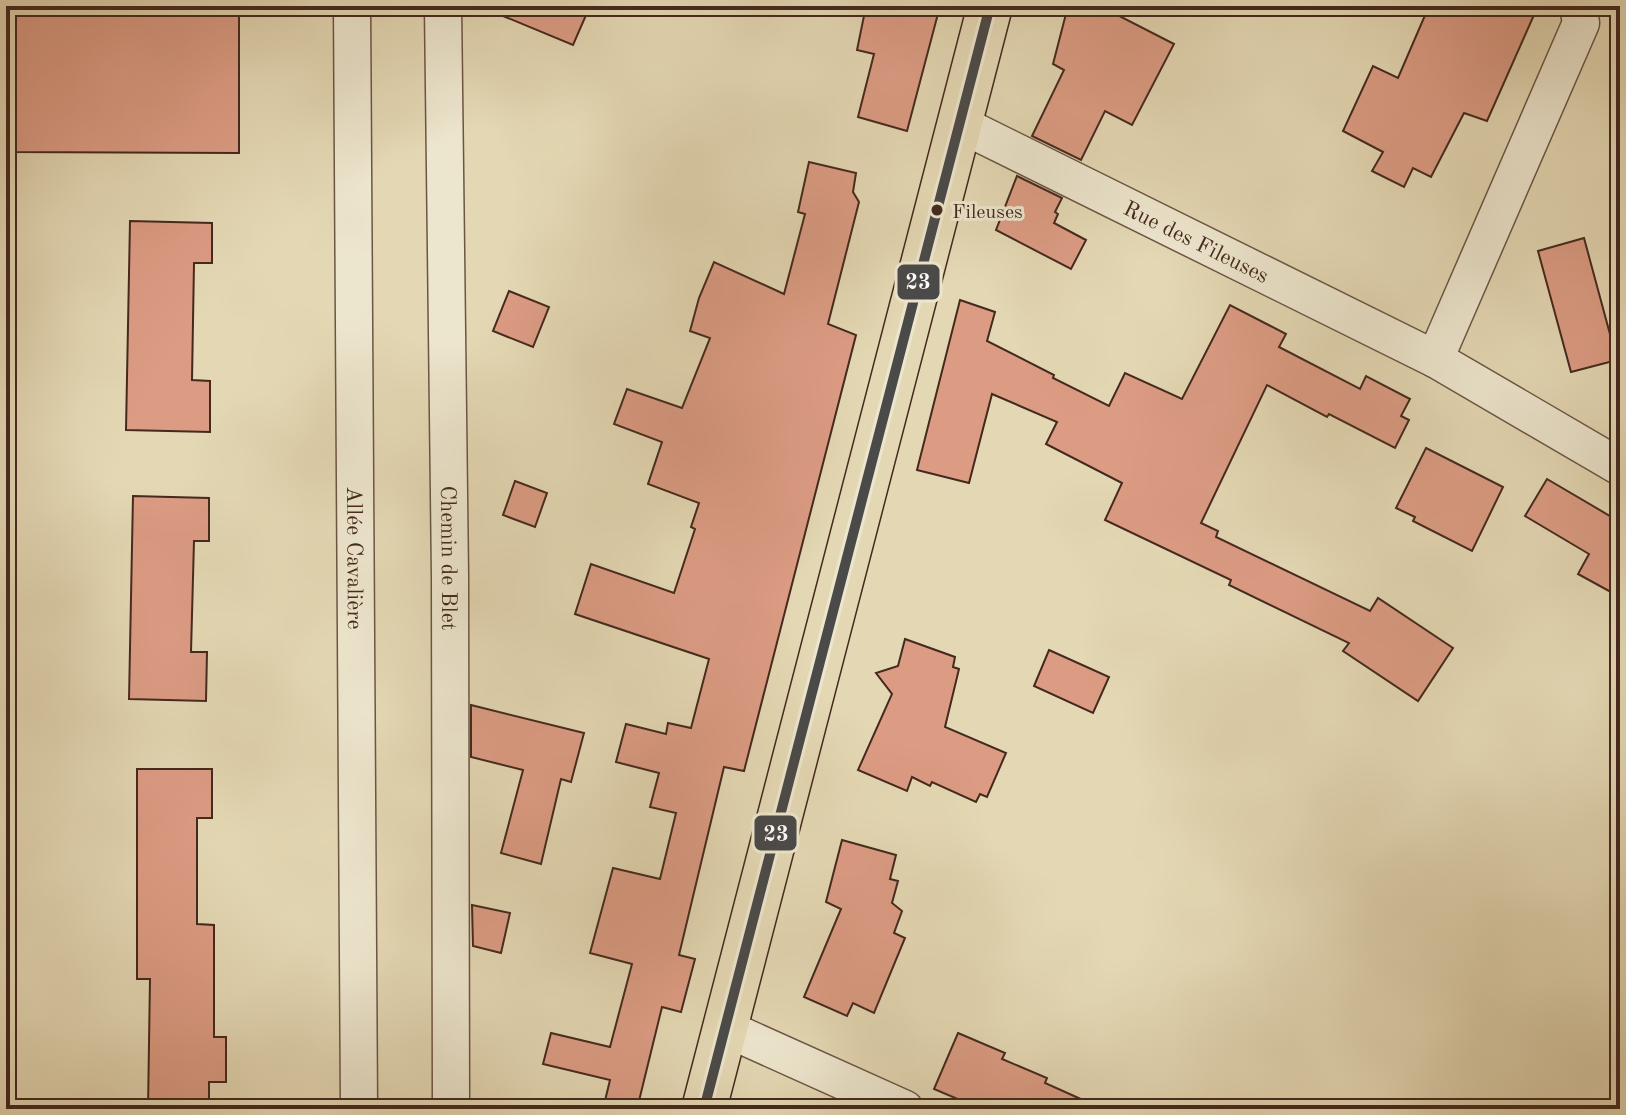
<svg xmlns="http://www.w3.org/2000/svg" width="1626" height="1115" font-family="'Old Standard TT',serif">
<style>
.building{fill:#dc9c84;stroke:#44291e;stroke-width:2}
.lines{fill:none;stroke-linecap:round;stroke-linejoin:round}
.street-casing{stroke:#6c5544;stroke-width:39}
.primary-casing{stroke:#44291e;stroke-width:47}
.street{stroke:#ede6ce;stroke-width:36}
.primary{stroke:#e4d8b4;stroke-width:44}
.bus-1-casing{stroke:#ede6ce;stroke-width:16}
.bus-1{stroke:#4a4a49;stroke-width:10}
.bus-dot{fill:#44291e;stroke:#ede6ce;stroke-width:3}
.labels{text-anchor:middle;stroke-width:6;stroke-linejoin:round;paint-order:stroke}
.bus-label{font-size:20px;fill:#44291e;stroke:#ede6ce;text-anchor:start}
.street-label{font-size:22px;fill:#44291e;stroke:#ede6ce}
.line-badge{stroke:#ede6ce;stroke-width:3}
.badge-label{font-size:22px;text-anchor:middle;font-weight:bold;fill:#fff}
</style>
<rect width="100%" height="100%" fill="#e4d8b4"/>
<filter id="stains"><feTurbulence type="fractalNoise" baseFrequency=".0025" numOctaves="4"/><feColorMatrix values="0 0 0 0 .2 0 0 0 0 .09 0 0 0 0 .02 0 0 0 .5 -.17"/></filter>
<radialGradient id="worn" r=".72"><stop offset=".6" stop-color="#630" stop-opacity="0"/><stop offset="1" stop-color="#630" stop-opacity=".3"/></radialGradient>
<g class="building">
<path d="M6 6H239V153L6 152Z"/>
<path d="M479 6H590L573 45Z"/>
<path d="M866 6H940L907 131 858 117 874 54 857 50Z"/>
<path d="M1068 6H1100L1174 44 1132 125 1105 111 1081 160 1032 136 1064 70 1053 64Z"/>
<path d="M1429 6H1517L1534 15 1487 121 1464 113 1431 177 1413 168 1404 187 1372 171 1383 152 1343 131 1373 66 1398 78Z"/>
<path d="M809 162 856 173 853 192 859 202 828 324 856 335 744 771 724 767 679 955 695 959 681 1012 662 1007 637 1109H603L610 1080 543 1064 551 1033 610 1047 632 964 590 953 613 868 660 879 676 813 650 807 659 773 616 762 626 724 666 734 668 723 691 728 709 659 575 614 591 564 674 593 695 529 691 527 699 503 648 484 662 442 614 424 627 389 682 408 710 338 690 331 699 298 714 262 784 294 805 214 798 212Z"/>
<path d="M1017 176 1062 198 1055 212 1058 214 1054 223 1086 240 1071 269 996 230Z"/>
<path d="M130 221 212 223V263H194L192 380 210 381V432L126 430Z"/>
<path d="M1584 238 1617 360 1571 372 1538 251Z"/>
<path d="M509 291 549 307 533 347 493 331Z"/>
<path d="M960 300 995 312 987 341 1054 375 1053 378 1109 406 1125 373 1182 399 1230 305 1286 334 1279 347 1360 389 1366 376 1410 399 1401 416 1409 420 1395 448 1329 414 1327 417 1267 385 1201 523 1218 531 1216 537 1370 611 1378 598 1453 648 1418 701 1343 651 1349 643 1229 585 1231 580 1105 520 1122 483 1046 444 1057 422 992 394 969 483 917 470Z"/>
<path d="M1426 448 1503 487 1472 551 1413 521 1415 517 1396 508Z"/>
<path d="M1547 479 1610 516 1620 498V597L1578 574 1589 554 1525 516Z"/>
<path d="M515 481 547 493 535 527 503 515Z"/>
<path d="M133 496 209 498V541H194L191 652H207L206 701 129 699Z"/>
<path d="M905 639 955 657 953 667 959 669 945 727 1006 753 987 797 980 794 976 802 932 782 930 786 912 777 907 791 858 770 892 694 876 673 898 666Z"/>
<path d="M1049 650 1109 677 1093 713 1034 686Z"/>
<path d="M471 705 584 733 571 782 561 779 541 864 501 853 523 770 471 757Z"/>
<path d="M137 769H212V818H197V924L214 925V1037H226V1082H209V1109H148L150 979H137Z"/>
<path d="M842 840 896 855 890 879 898 881 892 903 902 911 894 933 905 938 874 1013 853 1003 847 1016 804 997 841 909 826 902Z"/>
<path d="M472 905 510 913 501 953 473 946Z"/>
<path d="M958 1033 1005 1053 1002 1059 1047 1078 1045 1083 1103 1109H981L934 1089Z"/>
</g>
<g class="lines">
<defs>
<g id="street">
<path id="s1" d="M352 6 359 1109"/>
<path id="s2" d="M443 6 450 576 451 1109"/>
<path id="s3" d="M960 124 1435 359 1620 467"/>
<path d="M1435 359 1581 23 1578 6"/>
<path d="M725 1028 905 1109"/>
</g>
<path id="primary" d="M704 1109 990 6"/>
</defs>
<use href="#street" class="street-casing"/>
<use href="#primary" class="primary-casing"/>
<use href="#street" class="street"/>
<use href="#primary" class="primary"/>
<defs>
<path id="bus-1" d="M704 1109 990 6"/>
</defs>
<use href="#bus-1" class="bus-1-casing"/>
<use href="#bus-1" class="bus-1"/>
</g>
<circle class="bus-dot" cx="937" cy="210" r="7"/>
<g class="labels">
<g class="bus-label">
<text x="952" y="218">Fileuses</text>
</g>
<g class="street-label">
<text dy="8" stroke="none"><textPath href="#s3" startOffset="264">Rue des Fileuses</textPath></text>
<text dy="8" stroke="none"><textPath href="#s2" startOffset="552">Chemin de Blet</textPath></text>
<text dy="8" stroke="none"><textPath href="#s1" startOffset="552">Allée Cavalière</textPath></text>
</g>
</g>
<g class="line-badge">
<rect x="896" y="263" width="45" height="38" rx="8" fill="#4a4a49"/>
<rect x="753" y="814" width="45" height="38" rx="8" fill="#4a4a49"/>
</g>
<g class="badge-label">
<text x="918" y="289">23</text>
<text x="776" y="841">23</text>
</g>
<rect width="1626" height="1115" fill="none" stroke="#e4d8b4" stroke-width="32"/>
<rect x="8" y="8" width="1610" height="1099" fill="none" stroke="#44291e" stroke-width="4"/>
<rect x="16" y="16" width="1594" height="1083" fill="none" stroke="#44291e" stroke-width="2"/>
<rect width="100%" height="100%" filter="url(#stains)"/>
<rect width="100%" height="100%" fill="url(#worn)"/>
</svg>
